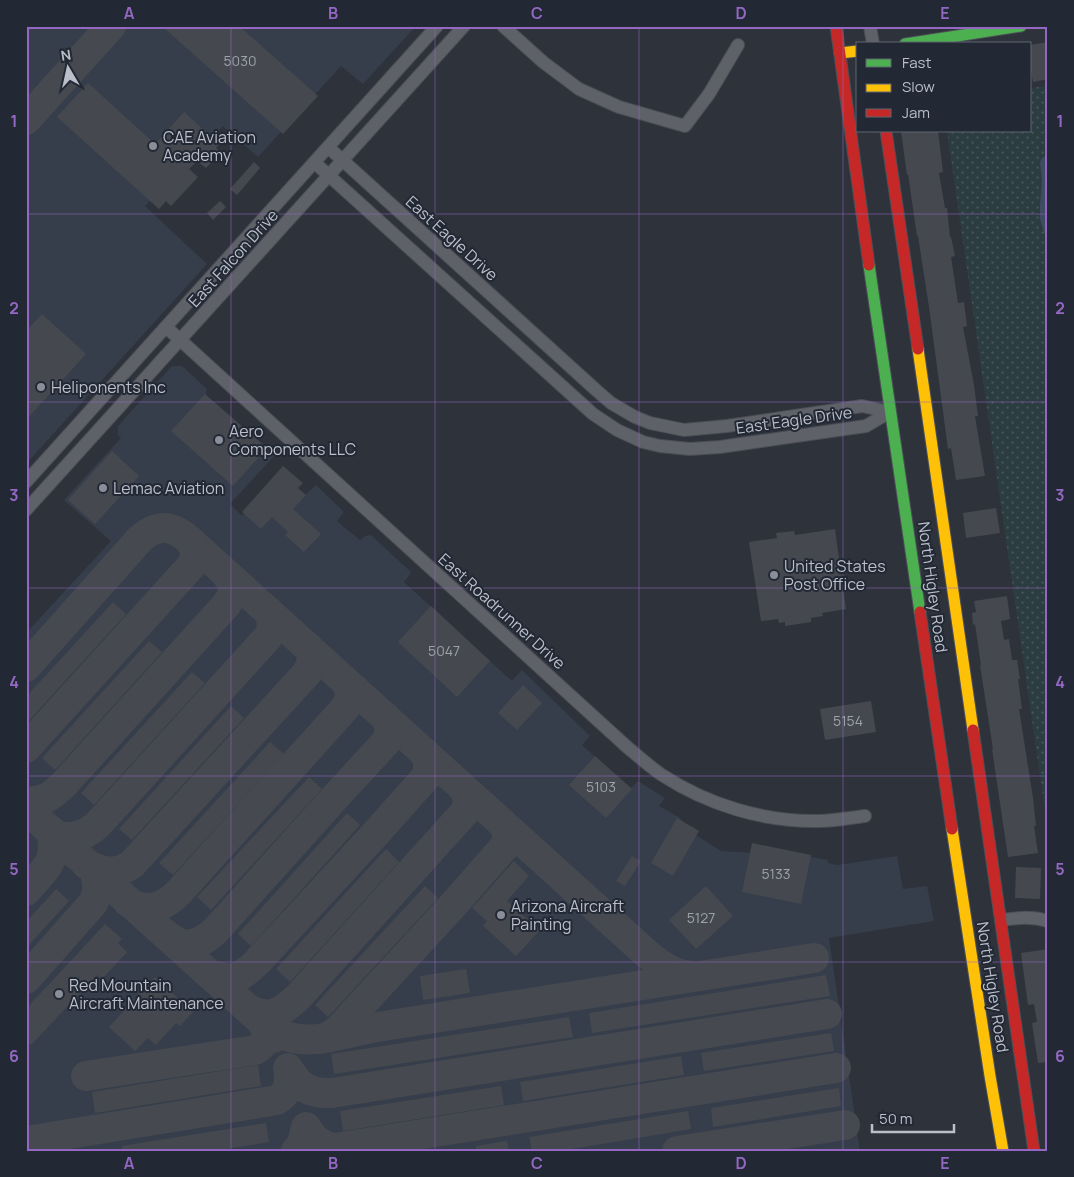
<svg xmlns="http://www.w3.org/2000/svg" width="1074" height="1177" font-family="Manrope,sans-serif">
<style>
.airport{fill:#363e4b}
.grass{fill:url(#grass-dots)}
.water{fill:#3f4b63}
.lines{fill:none;stroke-linecap:round;stroke-linejoin:round}
.taxiway{stroke:#464950;stroke-width:30}
.building{fill:#45494f}
.street-casing{stroke:#4a4d54;stroke-width:14}
.fast-casing{stroke:#4c4f57;stroke-width:13}
.slow-casing{stroke:#4c4f57;stroke-width:13}
.jam-casing{stroke:#4c4f57;stroke-width:13}
.street{stroke:#5e6268;stroke-width:12}
.fast{stroke:#4caf50;stroke-width:11}
.slow{stroke:#ffc107;stroke-width:11}
.jam{stroke:#c62828;stroke-width:11}
.grid{fill:none;stroke:#9467c3;stroke-width:1;stroke-opacity:0.55}
.poi-dot{fill:#898e98;stroke:#222935;stroke-width:2}
.labels{text-anchor:middle;stroke-width:4;stroke-linejoin:round;paint-order:stroke}
.number-label{font-size:14px;fill:#9da2ab}
.poi-label{font-size:16px;fill:#babfca;stroke:#222935;text-anchor:start}
.street-label{font-size:16px;fill:#babfca;stroke:#222935}
.neatline{fill:none;stroke:#9467c3;stroke-width:2}
.grid-label{font-size:16px;text-anchor:middle;font-weight:bold;fill:#9467c3}
</style>
<defs>
<pattern id="grass-dots" width="8" height="8" patternUnits="userSpaceOnUse" patternTransform="scale(1.25)"><rect width="8" height="8" fill="#2c3d41"/><path d="M2 2h.1M6 6h.1" fill="none" stroke="#48575b" stroke-width="1.8" stroke-linecap="round"/></pattern>
</defs>
<rect width="100%" height="100%" fill="#2e323b"/>
<g class="airport">
<path d="M26 26H416L363 84 341 66 258 157 223 126 145 206 207 264 26 464Z"/>
<path d="M172 366H182L207 389 205 398 274 456 230 504 241 515 304 496 316 485 344 512 337 521 360 540 365 536 371 535 411 572 409 576 404 582 512 681 522 670 590 736 582 745 631 788 638 781 665 798 659 806 679 817 696 835 721 851 807 856 828 860V863L837 865 897 856 903 889 927 886 934 921 829 938 860 1151H26V629L28 631 111 541 64 500 121 438 118 435V426Z"/>
</g>
<path class="grass" d="M1048 86V831L947 131H1030V88Z"/>
<path class="water" d="M1043 157H1048V245L1040 219V205L1042 181 1040 162Z"/>
<g class="lines">
<g class="taxiway">
<path d="M26 120 111 26"/>
<path d="M26 667 140 539C158 523 172 525 189 540L647 954C662 967 678 977 698 976"/>
<path d="M26 748 191 566C197 556 196 549 189 540"/>
<path d="M26 801C43 803 53 795 64 784L226 605C235 592 236 587 226 574"/>
<path d="M26 809 247 1008 262 1022 274 1038"/>
<path d="M53 834C72 842 88 835 101 821L268 637C273 628 273 621 268 611"/>
<path d="M86 864C103 872 116 876 132 864L307 673C312 663 314 657 308 647"/>
<path d="M26 891C44 870 60 860 50 830"/>
<path d="M128 902C149 914 164 907 179 892L346 707C351 697 351 691 346 682"/>
<path d="M165 934C169 937 174 941 179 943 192 948 205 940 215 931L338 794 386 742C390 733 391 727 386 718"/>
<path d="M209 974C232 982 240 979 257 962L377 832 425 778C430 768 429 761 424 752"/>
<path d="M26 979 93 903C99 892 98 882 94 870"/>
<path d="M247 1008C269 1021 281 1013 298 997L464 813C469 803 469 796 462 787"/>
<path d="M262 1022C296 1052 332 1036 371 1028L814 958"/>
<path d="M328 1037 338 1030 455 903 505 846C509 838 507 831 503 824"/>
<path d="M86 1076 255 1050C267 1044 269 1033 262 1022"/>
<path d="M26 1141 277 1100C290 1092 290 1081 288 1068 299 1087 309 1094 332 1093L827 1014"/>
<path d="M296 1151 302 1144 306 1127C313 1139 321 1146 335 1148L836 1068"/>
<path d="M677 1151 845 1125"/>
</g>
</g>
<g class="building">
<path d="M162 26H239L318 96 283 134Z"/>
<path d="M1048 42V79L1033 82 1030 64V45Z"/>
<path d="M88 83 155 144 184 112 219 144 216 148 221 152 206 168 197 161 189 169 198 177 171 206 166 201 159 209 57 117Z"/>
<path d="M901 131H938L943 172 939 173 945 208H947L950 237H951L955 256 951 257 958 303 964 302 967 326 963 327 974 385 978 416H975L985 476 956 480 951 448 948 449 929 307 918 236H917L908 174 907 175Z"/>
<path d="M254 162 260 168 237 195 230 189Z"/>
<path d="M220 201 226 207 213 220 207 213Z"/>
<path d="M42 314 86 354 26 420V331Z"/>
<path d="M205 394 267 448 233 486 171 431Z"/>
<path d="M112 451 139 476 95 524 68 500Z"/>
<path d="M283 466 303 483 298 488 306 495 293 509 321 534 304 552 285 535 288 532 272 517 261 529 242 512Z"/>
<path d="M996 508 1000 533 966 538 963 513Z"/>
<path d="M835 529 846 609 822 613 823 616 811 618V622L785 626V622L779 623 778 619 761 621 749 542 777 538 776 533 794 531 795 535Z"/>
<path d="M1007 596 1010 619 1001 621 1004 640 1009 639 1012 660H1017L1020 679H1018L1022 709H1019L1033 798 1036 826H1034L1038 853 1008 857 992 749H993L980 665H981L975 624 973 625 972 613 976 612 974 601Z"/>
<path d="M113 602 126 614 26 724V697Z"/>
<path d="M431 606 490 661 457 697 398 642Z"/>
<path d="M149 641 162 652 55 770 42 758Z"/>
<path d="M192 672 205 683 94 805 81 793Z"/>
<path d="M523 685 542 703 517 730 498 713Z"/>
<path d="M871 701 876 732 825 740 820 709Z"/>
<path d="M231 706 244 718 132 840 119 829Z"/>
<path d="M270 742 284 754 173 875 159 863Z"/>
<path d="M595 756 632 789 606 818 569 785Z"/>
<path d="M309 777 322 789 211 910 197 897Z"/>
<path d="M347 813 360 825 251 946 238 934Z"/>
<path d="M677 818 699 831 673 876 651 863Z"/>
<path d="M752 843 811 855 801 904 742 892Z"/>
<path d="M386 849 399 862 290 982 276 969Z"/>
<path d="M632 856 641 861 625 886 616 881Z"/>
<path d="M514 861 529 876 507 901 540 930 516 956 483 926 487 921 472 908Z"/>
<path d="M1016 867 1041 868 1040 899 1015 898Z"/>
<path d="M425 886 438 898 328 1017 315 1005Z"/>
<path d="M706 886 733 916 696 949 669 920Z"/>
<path d="M56 889 69 901 26 948V922Z"/>
<path d="M105 924 122 939 118 943 127 952 102 979 97 975 31 1045 26 1041V1009Z"/>
<path d="M1048 949V1062L1038 1063 1032 1023 1037 1022 1034 1004 1028 1005 1021 953Z"/>
<path d="M466 969 470 993 423 1000 420 976Z"/>
<path d="M826 975 830 996 592 1033 589 1013Z"/>
<path d="M155 977 193 1012 180 1026 176 1023 156 1045 148 1038 135 1051 109 1027Z"/>
<path d="M569 1017 573 1037 334 1074 331 1054Z"/>
<path d="M831 1033 834 1051 704 1071 701 1053Z"/>
<path d="M681 1056 684 1075 523 1101 520 1082Z"/>
<path d="M258 1065 261 1086 95 1113 92 1092Z"/>
<path d="M501 1086 504 1105 343 1131 340 1111Z"/>
<path d="M839 1088 841 1106 713 1127 711 1108Z"/>
<path d="M688 1111 691 1129 560 1151H532L529 1137Z"/>
<path d="M266 1123 269 1142 215 1151H122V1146Z"/>
<path d="M507 1141 509 1151H476V1146Z"/>
</g>
<g class="lines">
<defs>
<g id="street">
<path d="M503 26 543 62 579 89 619 107 685 126 709 94 738 45"/>
<path d="M870 26 873 44"/>
<path d="M329 148 596 390 611 403 635 417 650 423 684 430 727 426 862 406 890 412"/>
<path d="M315 163 593 414 617 430 643 442 660 446 690 449 720 447 866 426 890 412"/>
<path d="M166 327 626 746C638 756 650 767 662 775 708 805 764 822 819 821 834 821 849 818 865 816"/>
<path d="M26 482 437 26"/>
<path d="M26 510 464 26"/>
<path d="M1001 920C1017 918 1031 916 1048 921"/>
</g>
<g id="fast">
<path d="M905 44 1021 26"/>
<path d="M869 265 920 612"/>
</g>
<g id="slow">
<path d="M840 53 858 51"/>
<path d="M918 349 973 730"/>
<path d="M952 829 990 1076 1003 1151"/>
</g>
<g id="jam">
<path d="M836 26 869 265"/>
<path d="M886 131 918 349"/>
<path d="M920 612 952 829"/>
<path d="M973 730 1034 1151"/>
</g>
</defs>
<use href="#street" class="street-casing"/>
<use href="#fast" class="fast-casing"/>
<use href="#slow" class="slow-casing"/>
<use href="#jam" class="jam-casing"/>
<use href="#street" class="street"/>
<use href="#fast" class="fast"/>
<use href="#slow" class="slow"/>
<use href="#jam" class="jam"/>
</g>
<path class="grid" d="M231 26V1151M435 26V1151M639 26V1151M843 26V1151M26 214H1048M26 402H1048M26 588H1048M26 776H1048M26 962H1048"/>
<g class="poi-dot">
<circle cx="153" cy="146" r="5"/>
<circle cx="41" cy="387" r="5"/>
<circle cx="219" cy="440" r="5"/>
<circle cx="103" cy="488" r="5"/>
<circle cx="774" cy="575" r="5"/>
<circle cx="501" cy="915" r="5"/>
<circle cx="59" cy="994" r="5"/>
</g>
<g class="labels">
<g class="number-label">
<text x="240" y="66">5030</text>
<text x="444" y="656">5047</text>
<text x="848" y="726">5154</text>
<text x="601" y="792">5103</text>
<text x="776" y="879">5133</text>
<text x="701" y="923">5127</text>
</g>
<g class="poi-label">
<text x="163" y="143">CAE Aviation<tspan x="163" dy="18">Academy</tspan></text>
<text x="51" y="393">Heliponents Inc</text>
<text x="229" y="437">Aero<tspan x="229" dy="18">Components LLC</tspan></text>
<text x="113" y="494">Lemac Aviation</text>
<text x="784" y="572">United States<tspan x="784" dy="18">Post Office</tspan></text>
<text x="511" y="912">Arizona Aircraft<tspan x="511" dy="18">Painting</tspan></text>
<text x="69" y="991">Red Mountain<tspan x="69" dy="18">Aircraft Maintenance</tspan></text>
</g>
<g class="street-label">
<text transform="translate(452 238) rotate(42)" y="6">East Eagle Drive</text>
<text transform="translate(233 258) rotate(-48)" y="6">East Falcon Drive</text>
<text transform="translate(794 420) rotate(-8)" y="6">East Eagle Drive</text>
<text transform="translate(933 587) rotate(82)" y="6">North Higley Road</text>
<text transform="translate(502 611) rotate(42)" y="6">East Roadrunner Drive</text>
<text transform="translate(993 987) rotate(81)" y="6">North Higley Road</text>
</g>
</g>
<rect width="1074" height="1177" fill="none" stroke="#222935" stroke-width="55"/>
<rect x="856" y="42" width="175" height="90" fill="#222935" stroke="#5f6571"/>
<rect x="866" y="59" width="25" height="8" fill="#4caf50" stroke="#5f6571"/>
<text x="902" y="68" font-size="15" fill="#babfca">Fast</text>
<rect x="866" y="84" width="25" height="8" fill="#ffc107" stroke="#5f6571"/>
<text x="902" y="92" font-size="15" fill="#babfca">Slow</text>
<rect x="866" y="109" width="25" height="8" fill="#c62828" stroke="#5f6571"/>
<text x="902" y="118" font-size="15" fill="#babfca">Jam</text>
<g transform="translate(68 68) rotate(351)" stroke="#222935" stroke-width="4" paint-order="stroke">
<path d="M0-4L9 19L0 12L-9 19Z" fill="#babfca"/>
<text y="-8" font-size="14" font-weight="bold" text-anchor="middle" fill="#babfca">N</text>
</g>
<path d="M872 1124v8h82v-8" fill="none" stroke="#babfca" stroke-width="2.5"/>
<text x="879" y="1124" font-size="15" fill="#babfca" stroke="#222935" stroke-width="4" paint-order="stroke">50 m</text>
<rect x="28" y="28" width="1018" height="1122" class="neatline"/>
<g class="grid-label">
<text x="129" y="19">A</text>
<text x="333" y="19">B</text>
<text x="537" y="19">C</text>
<text x="741" y="19">D</text>
<text x="945" y="19">E</text>
<text x="14" y="127">1</text>
<text x="1060" y="127">1</text>
<text x="14" y="314">2</text>
<text x="1060" y="314">2</text>
<text x="14" y="501">3</text>
<text x="1060" y="501">3</text>
<text x="14" y="688">4</text>
<text x="1060" y="688">4</text>
<text x="14" y="875">5</text>
<text x="1060" y="875">5</text>
<text x="14" y="1062">6</text>
<text x="1060" y="1062">6</text>
<text x="129" y="1169">A</text>
<text x="333" y="1169">B</text>
<text x="537" y="1169">C</text>
<text x="741" y="1169">D</text>
<text x="945" y="1169">E</text>
</g>
</svg>
